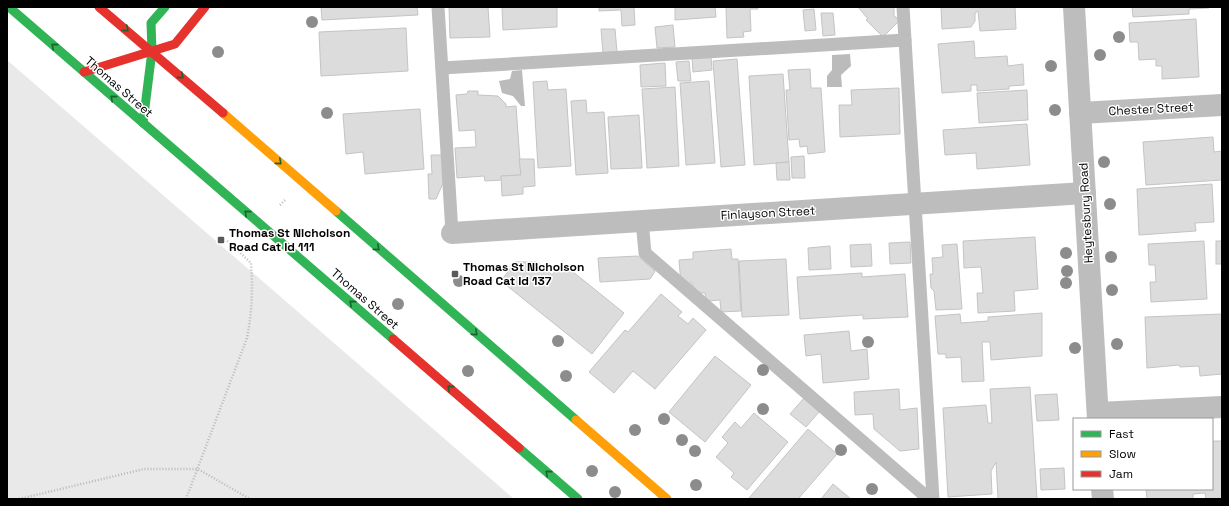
<svg xmlns="http://www.w3.org/2000/svg" width="1229" height="506" font-family="'Space Grotesk',sans-serif">
<style>
.green{fill:#e9e9e9}
.water{fill:#bbb}
.building{fill:#dcdcdc;stroke:#c4c4c4}
.lines{fill:none;stroke-linecap:round;stroke-linejoin:round}
.path{stroke:#b8b8b8;stroke-width:2.5;stroke-dasharray:1 2;stroke-linecap:butt}
.lane{stroke:#bdbdbd;stroke-width:13}
.street{stroke:#bdbdbd;stroke-width:22}
.fast{stroke:#30b455;stroke-width:9}
.slow{stroke:#ff9f0a;stroke-width:9}
.jam{stroke:#e5322d;stroke-width:9}
.tree{fill:#8c8c8c}
.oneway{stroke:#1a632f}
.poi-dot{fill:#595959;stroke:#fff;stroke-width:1.5}
.labels{text-anchor:middle;stroke-width:3;stroke-linejoin:round;paint-order:stroke}
.street-label{font-size:12px;fill:#000;stroke:#fff}
.poi-label{font-size:12px;font-weight:bold;fill:#000;stroke:#fff;text-anchor:start}
</style>
<rect width="100%" height="100%" fill="#fff"/>
<path class="green" d="M7 60 514 499H7Z"/>
<g class="water">
<path d="M850 54 851 66 841 75 842 87H827V76L832 70V55Z"/>
<path d="M522 70 525 106H521L513 96 502 93 499 81 510 79 512 71Z"/>
</g>
<g class="building">
<path d="M321 7H417L418 15 322 20Z"/>
<path d="M449 7H488L490 37 450 38Z"/>
<path d="M502 7H557V27L503 30Z"/>
<path d="M599 7H634L635 25 622 26 621 10 599 11Z"/>
<path d="M675 7H715L716 17 675 20Z"/>
<path d="M726 7H757L758 9H750L751 31 743 32 744 37 727 38Z"/>
<path d="M858 7H894V16L900 20 883 37 866 20 868 19Z"/>
<path d="M941 7H1015L1016 29 980 31 978 11 975 13V21L971 27 942 29Z"/>
<path d="M1132 7H1209V8L1189 9V14L1133 17Z"/>
<path d="M814 9 816 30 805 31 803 10Z"/>
<path d="M821 13H833L835 35 823 36Z"/>
<path d="M1196 19 1199 77 1162 79V66H1156V59L1139 60 1138 42H1130L1129 23Z"/>
<path d="M673 25 675 47 657 48 655 27Z"/>
<path d="M406 28 408 71 321 76 319 32Z"/>
<path d="M601 29H615L617 52 603 53Z"/>
<path d="M974 41 975 58 1007 56 1008 66 1023 64 1024 85 1009 86V89L977 91V85H971V91L942 93 938 44Z"/>
<path d="M711 56 712 70 693 72 692 57Z"/>
<path d="M737 59 745 165 721 167 713 61Z"/>
<path d="M689 61 691 81H678L676 62Z"/>
<path d="M665 63 666 86 641 87 640 65Z"/>
<path d="M810 69 811 88H821L825 152 808 154 807 146 800 147 799 139 789 140 786 90H790L788 70Z"/>
<path d="M783 74 789 162 754 165 749 76Z"/>
<path d="M547 81 548 90 566 89 571 166 538 168 533 82Z"/>
<path d="M709 81 715 163 686 165 680 83Z"/>
<path d="M675 87 679 166 647 168 642 89Z"/>
<path d="M899 88 900 134 840 137 839 105H852L851 90Z"/>
<path d="M1027 90 1028 120 979 123 977 93Z"/>
<path d="M468 91H478V95L498 96 506 104V107L516 106 521 175 501 176 502 180 485 181 484 176 457 178 455 148 476 147 475 130 459 131 456 95 467 94Z"/>
<path d="M586 100 587 113 604 112 608 173 576 175 571 101Z"/>
<path d="M420 109 424 169 365 174 363 152 346 154 343 114Z"/>
<path d="M639 115 642 168 611 169 608 117Z"/>
<path d="M1027 124 1030 165 977 169 976 153 945 155 943 130Z"/>
<path d="M1213 137 1214 152 1222 151V180L1146 185 1143 142Z"/>
<path d="M431 155H443L444 181 436 199H429L428 174H432Z"/>
<path d="M804 156 805 178H792L791 157Z"/>
<path d="M519 159H534L535 186 523 187V194L502 196 501 176 521 175Z"/>
<path d="M789 162 790 180H777L776 163Z"/>
<path d="M1212 184 1214 222 1195 223 1196 231 1139 235 1137 189Z"/>
<path d="M1035 237 1038 289 1014 291 1015 311 978 313 977 293H983L981 267 964 268 963 241Z"/>
<path d="M1204 241 1207 299 1151 302 1150 282H1156L1155 265H1149L1148 244Z"/>
<rect x="1216" y="241" width="6" height="23"/>
<path d="M910 242 911 263 890 264 889 243Z"/>
<path d="M871 244 872 266 851 267 850 245Z"/>
<path d="M957 244 962 309 936 310 934 291 931 288 930 274H933L932 258 943 257 942 245Z"/>
<path d="M830 246 831 269 809 270 808 248Z"/>
<path d="M731 249 732 259H738L741 311 721 312 720 300 706 301 705 293H697L693 289 692 283 681 284 679 260 693 259V252Z"/>
<path d="M638 256 655 271 650 279 600 282 598 258Z"/>
<path d="M786 259 789 315 742 317 739 261Z"/>
<path d="M515 262H537L552 275 562 263 624 313 592 354 501 281Z"/>
<path d="M862 273V277L905 274 908 317 863 319V315L800 319 797 277Z"/>
<path d="M661 294 682 312 678 316 688 324 693 318 706 330 655 389 633 371 614 393 589 372 625 330 628 332Z"/>
<path d="M1042 313V356L991 360 990 342H982L984 381 962 382 961 357 946 358V354H938L935 316 960 314 961 323 988 321V317Z"/>
<path d="M1222 314V374L1200 376 1199 366 1180 367 1179 365 1147 368 1145 317Z"/>
<path d="M849 331 851 351 867 349 869 379 823 383 821 354 806 356 804 335Z"/>
<path d="M715 356 751 385 705 442 669 412Z"/>
<path d="M1030 387 1037 499H998L996 462 991 471 992 494 948 497 943 408 986 405 988 423H992L990 389Z"/>
<path d="M899 389 900 410 917 408 919 449 900 451 874 429 873 414 855 415 854 392Z"/>
<path d="M1057 394 1059 420 1037 421 1035 395Z"/>
<path d="M804 398 819 412 806 427 790 414Z"/>
<path d="M754 413 788 442 747 490 731 477 734 473 716 457 728 443 722 437 735 422 741 428Z"/>
<path d="M808 429 837 454 798 499H750L749 498Z"/>
<path d="M1212 441H1222V499H1206L1205 493 1193 494V499H1147L1146 489H1212Z"/>
<path d="M1064 468 1065 489 1041 490 1040 469Z"/>
<path d="M833 484 851 499H821Z"/>
</g>
<g class="lines">
<g class="path">
<path d="M280 205 286 199"/>
<path d="M19 499 144 469H198L250 499"/>
<path d="M186 499 247 338C252 312 253 289 251 263L226 240"/>
</g>
<g class="lane">
<path d="M438 7 452 233"/>
<path d="M903 7 933 499"/>
<path d="M442 68 905 40"/>
<path d="M642 221 645 253 929 499"/>
</g>
<g class="street">
<path d="M1074 7 1098 419"/>
<path d="M1080 113 1222 105"/>
<path d="M452 233 1085 193"/>
<path d="M1098 413 1222 407"/>
<path d="M1102 489 1103 499"/>
</g>
<g class="fast">
<path d="M9 7 393 339"/>
<path d="M143 123 152 51 151 23 165 7"/>
<path d="M336 211 576 420"/>
<path d="M519 448 578 499"/>
</g>
<g class="slow">
<path d="M223 113 336 211"/>
<path d="M576 420 667 499"/>
</g>
<g class="jam">
<path d="M99 7 223 113"/>
<path d="M84 72 175 44 205 7"/>
<path d="M393 339 519 448"/>
</g>
</g>
<g class="tree">
<circle cx="312" cy="22" r="6"/>
<circle cx="1119" cy="37" r="6"/>
<circle cx="218" cy="52" r="6"/>
<circle cx="1100" cy="55" r="6"/>
<circle cx="1051" cy="66" r="6"/>
<circle cx="1055" cy="110" r="6"/>
<circle cx="327" cy="113" r="6"/>
<circle cx="1104" cy="162" r="6"/>
<circle cx="1110" cy="204" r="6"/>
<circle cx="1066" cy="253" r="6"/>
<circle cx="1111" cy="257" r="6"/>
<circle cx="1067" cy="271" r="6"/>
<circle cx="459" cy="281" r="6"/>
<circle cx="1066" cy="283" r="6"/>
<circle cx="1112" cy="290" r="6"/>
<circle cx="398" cy="304" r="6"/>
<circle cx="558" cy="341" r="6"/>
<circle cx="868" cy="342" r="6"/>
<circle cx="1117" cy="344" r="6"/>
<circle cx="1075" cy="348" r="6"/>
<circle cx="763" cy="370" r="6"/>
<circle cx="468" cy="371" r="6"/>
<circle cx="566" cy="376" r="6"/>
<circle cx="763" cy="409" r="6"/>
<circle cx="664" cy="419" r="6"/>
<circle cx="635" cy="430" r="6"/>
<circle cx="682" cy="440" r="6"/>
<circle cx="841" cy="450" r="6"/>
<circle cx="695" cy="451" r="6"/>
<circle cx="592" cy="471" r="6"/>
<circle cx="696" cy="485" r="6"/>
<circle cx="872" cy="489" r="6"/>
<circle cx="615" cy="492" r="6"/>
</g>
<defs><path id="oneway-chevron" d="M-2-3.5L2.5 0L-2 3.5" fill="none" stroke-width="1.6" stroke-linecap="round" stroke-linejoin="round"/></defs>
<g class="oneway">
<use href="#oneway-chevron" transform="translate(126 29) rotate(40)"/>
<use href="#oneway-chevron" transform="translate(54 46) rotate(-139)"/>
<use href="#oneway-chevron" transform="translate(181 76) rotate(41)"/>
<use href="#oneway-chevron" transform="translate(113 98) rotate(-139)"/>
<use href="#oneway-chevron" transform="translate(279 162) rotate(41)"/>
<use href="#oneway-chevron" transform="translate(247 213) rotate(-139)"/>
<use href="#oneway-chevron" transform="translate(377 248) rotate(41)"/>
<use href="#oneway-chevron" transform="translate(352 303) rotate(-139)"/>
<use href="#oneway-chevron" transform="translate(475 333) rotate(41)"/>
<use href="#oneway-chevron" transform="translate(450 388) rotate(-139)"/>
<use href="#oneway-chevron" transform="translate(548 473) rotate(-139)"/>
</g>
<g class="poi-dot">
<rect x="217" y="236" width="8" height="8" rx="2"/>
<rect x="451" y="270" width="8" height="8" rx="2"/>
</g>
<g class="labels">
<g class="street-label">
<text transform="translate(119 87) rotate(41)" y="4">Thomas Street</text>
<text transform="translate(1151 109) rotate(-3)" y="4">Chester Street</text>
<text transform="translate(768 213) rotate(-3)" y="4">Finlayson Street</text>
<text transform="translate(1086 213) rotate(-93)" y="4">Heytesbury Road</text>
<text transform="translate(365 299) rotate(41)" y="4">Thomas Street</text>
</g>
<g class="poi-label">
<text x="229" y="237">Thomas St Nicholson<tspan x="229" dy="14">Road Cat Id 111</tspan></text>
<text x="463" y="271">Thomas St Nicholson<tspan x="463" dy="14">Road Cat Id 137</tspan></text>
</g>
</g>
<rect width="1229" height="506" fill="none" stroke="#000000" stroke-width="16"/>
<rect x="1073" y="418" width="140" height="72" fill="#ffffff" stroke="#999999"/>
<rect x="1081" y="431" width="20" height="6" fill="#30b455" stroke="#999999"/>
<text x="1109" y="438" font-size="12" fill="#000000">Fast</text>
<rect x="1081" y="451" width="20" height="6" fill="#ff9f0a" stroke="#999999"/>
<text x="1109" y="458" font-size="12" fill="#000000">Slow</text>
<rect x="1081" y="471" width="20" height="6" fill="#e5322d" stroke="#999999"/>
<text x="1109" y="478" font-size="12" fill="#000000">Jam</text>
</svg>
